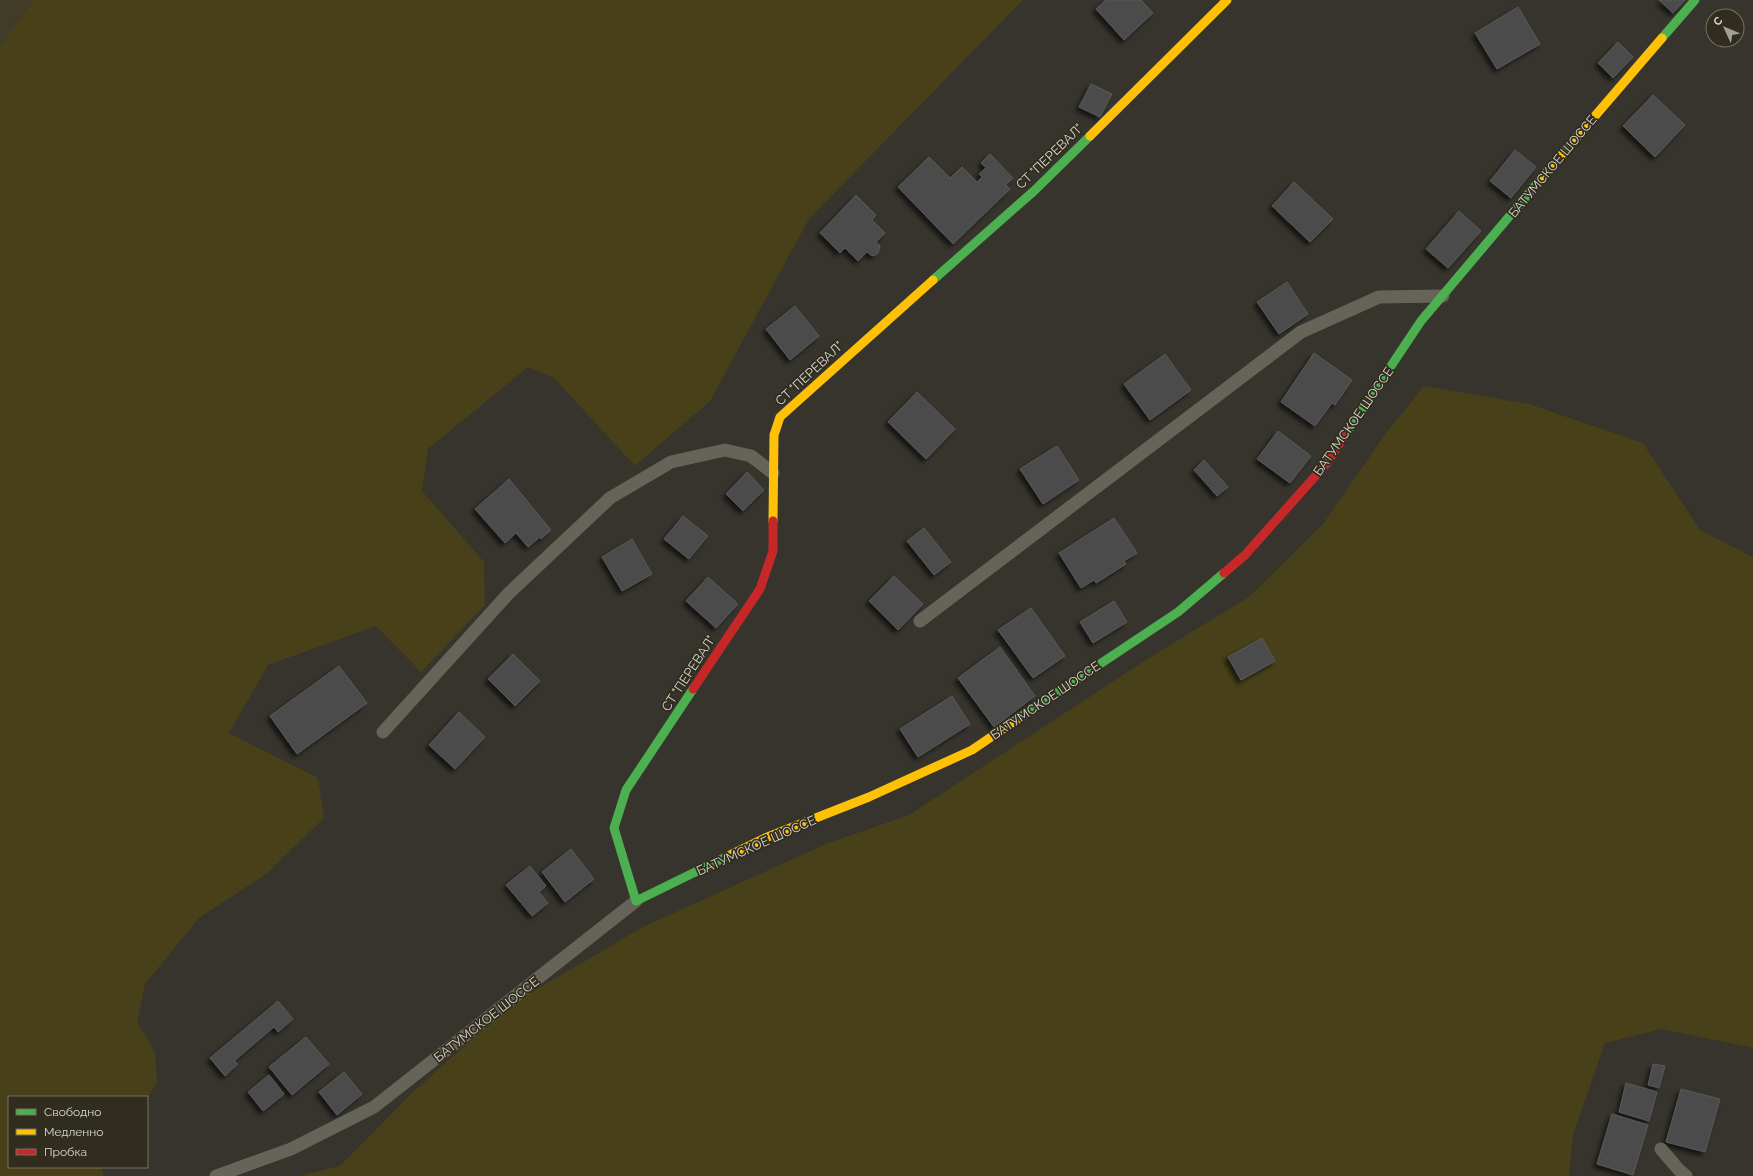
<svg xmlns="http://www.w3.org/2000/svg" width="1753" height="1176" font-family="Raleway,sans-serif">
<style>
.built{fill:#403c28}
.green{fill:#474018}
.building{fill:#4b4b4b;stroke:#595a5a;filter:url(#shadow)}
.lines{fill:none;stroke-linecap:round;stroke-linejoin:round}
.lane{stroke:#666458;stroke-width:13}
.fast{stroke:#4caf50;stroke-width:9}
.slow{stroke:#ffc107;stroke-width:9}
.jam{stroke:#c62828;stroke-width:9}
.labels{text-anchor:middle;stroke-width:3.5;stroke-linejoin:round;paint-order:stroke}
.street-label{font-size:13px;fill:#dad8cf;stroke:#302d1f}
</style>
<defs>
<filter id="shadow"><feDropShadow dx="-3.5" dy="3.5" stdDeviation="2" flood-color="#0009"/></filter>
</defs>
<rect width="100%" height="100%" fill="#36342d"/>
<path class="built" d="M0 0H33L0 46Z"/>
<g class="green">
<path d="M33 0H1023L809 219 710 401 635 466 554 378 528 367 428 449 422 491 484 562 485 605 421 672 376 626 268 665 229 733 318 778 324 818 266 874 199 918 145 984 137 1022 155 1052 157 1082 147 1098 9 1097V1167H101L104 1176H0V46Z"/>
<path d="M1424 386 1529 404 1643 443 1700 530 1753 557V1048L1662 1029 1605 1043 1573 1135 1569 1176H299L340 1166 412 1093 510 1005 643 927 828 843 909 815 1152 656 1249 597 1323 524 1386 433Z"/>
</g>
<g class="building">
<path d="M1106 0H1141L1153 13 1124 40 1096 9Z"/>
<path d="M1659 0H1685L1673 13Z"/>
<path d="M1518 7 1540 44 1497 69 1475 33Z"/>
<path d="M1618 42 1633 57 1613 78 1598 63Z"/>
<path d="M1091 84 1112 94 1100 117 1079 107Z"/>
<path d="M1653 95 1685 125 1655 157 1623 126Z"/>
<path d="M1515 150 1536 167 1511 198 1490 181Z"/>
<path d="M990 154 1013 178 1006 185 1010 189 953 244 898 187 929 157 950 178 962 167 977 182 982 177 979 174 986 168 981 163Z"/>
<path d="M1294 182 1333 219 1310 242 1272 206Z"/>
<path d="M856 195 876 215 872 220 885 233 876 242 880 246 878 253 874 256 871 255 867 252 858 261 845 248 840 253 820 233Z"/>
<path d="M1459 211 1481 231 1448 268 1426 249Z"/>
<path d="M1287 282 1308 314 1279 334 1257 302Z"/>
<path d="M795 306 819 336 790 360 766 329Z"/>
<path d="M1314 353 1352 380 1335 405 1332 403 1315 426 1281 402Z"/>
<path d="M1165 354 1191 390 1150 420 1124 384Z"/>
<path d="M917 392 955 429 926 459 888 422Z"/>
<path d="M1278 431 1311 456 1290 483 1257 459Z"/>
<path d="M1057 446 1079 480 1043 504 1020 469Z"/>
<path d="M1204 460 1228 487 1217 496 1194 470Z"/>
<path d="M747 472 764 490 743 511 726 494Z"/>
<path d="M509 479 551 530 541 539 540 537 528 547 516 533 505 543 475 509Z"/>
<path d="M683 516 708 536 689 559 664 539Z"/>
<path d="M1114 518 1137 553 1124 561 1126 564 1096 583 1094 580 1081 588 1059 553Z"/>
<path d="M924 528 951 562 934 575 907 541Z"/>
<path d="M632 539 652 574 622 591 602 557Z"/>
<path d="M894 576 923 604 898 630 869 601Z"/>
<path d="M708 577 738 604 716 628 686 601Z"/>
<path d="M1114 601 1127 622 1093 643 1080 622Z"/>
<path d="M1031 608 1065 656 1033 678 998 630Z"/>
<path d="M1262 638 1275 661 1241 680 1228 657Z"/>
<path d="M1000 647 1035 696 994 727 958 678Z"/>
<path d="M513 654 540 681 515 706 488 679Z"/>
<path d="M339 666 367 703 297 754 270 716Z"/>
<path d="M952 696 970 724 918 757 900 729Z"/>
<path d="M459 712 485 737 455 769 429 745Z"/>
<path d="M571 849 594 879 565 902 542 872Z"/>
<path d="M530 866 546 886 539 892 548 903 532 916 506 885Z"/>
<path d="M278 1001 293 1019 278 1032 274 1027 234 1061 238 1064 225 1076 210 1058Z"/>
<path d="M306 1037 329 1064 292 1095 269 1067Z"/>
<path d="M1653 1064 1665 1066 1659 1088 1648 1085Z"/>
<path d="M344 1072 362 1094 337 1115 319 1092Z"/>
<path d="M269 1075 284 1094 263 1111 248 1092Z"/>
<path d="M1626 1083 1657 1092 1649 1121 1619 1112Z"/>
<path d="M1681 1089 1720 1099 1705 1152 1666 1142Z"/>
<path d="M1612 1114 1648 1125 1633 1175 1597 1164Z"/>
</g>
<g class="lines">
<g class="lane">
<path d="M920 621 1301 332 1379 297 1443 296"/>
<path d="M383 732 508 594 610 498 671 462 725 450 751 456 773 473"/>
<path d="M1661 1149 1679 1170 1686 1176"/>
<path d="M216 1176 291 1149 374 1107 636 901"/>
</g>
<g class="fast">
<path d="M1662 38 1695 0"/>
<path d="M933 280 1034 191 1090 136"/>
<path d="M1345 435 1421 321 1540 180"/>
<path d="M693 689 626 790 614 828 636 901 732 854"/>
<path d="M1019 718 1178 612 1224 573"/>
</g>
<g class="slow">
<path d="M1090 136 1227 0"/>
<path d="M1540 180 1662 38"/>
<path d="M773 521 774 435 780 417 933 280"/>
<path d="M732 854 765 838 869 797 972 750 1019 718"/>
</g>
<g class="jam">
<path d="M1224 573 1245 555 1327 463 1345 435"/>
<path d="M693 689 760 589 773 551V521"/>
</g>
</g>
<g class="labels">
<g class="street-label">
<text transform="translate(1049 156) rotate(-44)" y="5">СТ "ПЕРЕВАЛ"</text>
<text transform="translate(1552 166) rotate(-50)" y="5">БАТУМСКОЕ ШОССЕ</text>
<text transform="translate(809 373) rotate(-43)" y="5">СТ "ПЕРЕВАЛ"</text>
<text transform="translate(1353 421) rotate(-55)" y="5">БАТУМСКОЕ ШОССЕ</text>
<text transform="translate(688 673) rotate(-57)" y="5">СТ "ПЕРЕВАЛ"</text>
<text transform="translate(1045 700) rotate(-34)" y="5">БАТУМСКОЕ ШОССЕ</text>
<text transform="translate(756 845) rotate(-24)" y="5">БАТУМСКОЕ ШОССЕ</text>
<text transform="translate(486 1019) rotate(-38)" y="5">БАТУМСКОЕ ШОССЕ</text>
</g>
</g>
<rect x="8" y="1096" width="140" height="72" fill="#302d1f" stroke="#747165"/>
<rect x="16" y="1109" width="20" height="6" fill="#4caf50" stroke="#747165"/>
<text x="44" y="1116" font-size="12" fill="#dad8cf">Свободно</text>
<rect x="16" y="1129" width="20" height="6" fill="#ffc107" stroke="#747165"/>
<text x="44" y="1136" font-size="12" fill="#dad8cf">Медленно</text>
<rect x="16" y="1149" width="20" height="6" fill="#c62828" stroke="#747165"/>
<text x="44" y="1156" font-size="12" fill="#dad8cf">Пробка</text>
<g transform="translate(1725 28) rotate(314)"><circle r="19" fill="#302d1f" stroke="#747165"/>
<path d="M0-3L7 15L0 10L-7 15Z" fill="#a19f96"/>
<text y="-6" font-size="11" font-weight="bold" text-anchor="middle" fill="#dad8cf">С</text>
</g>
</svg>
